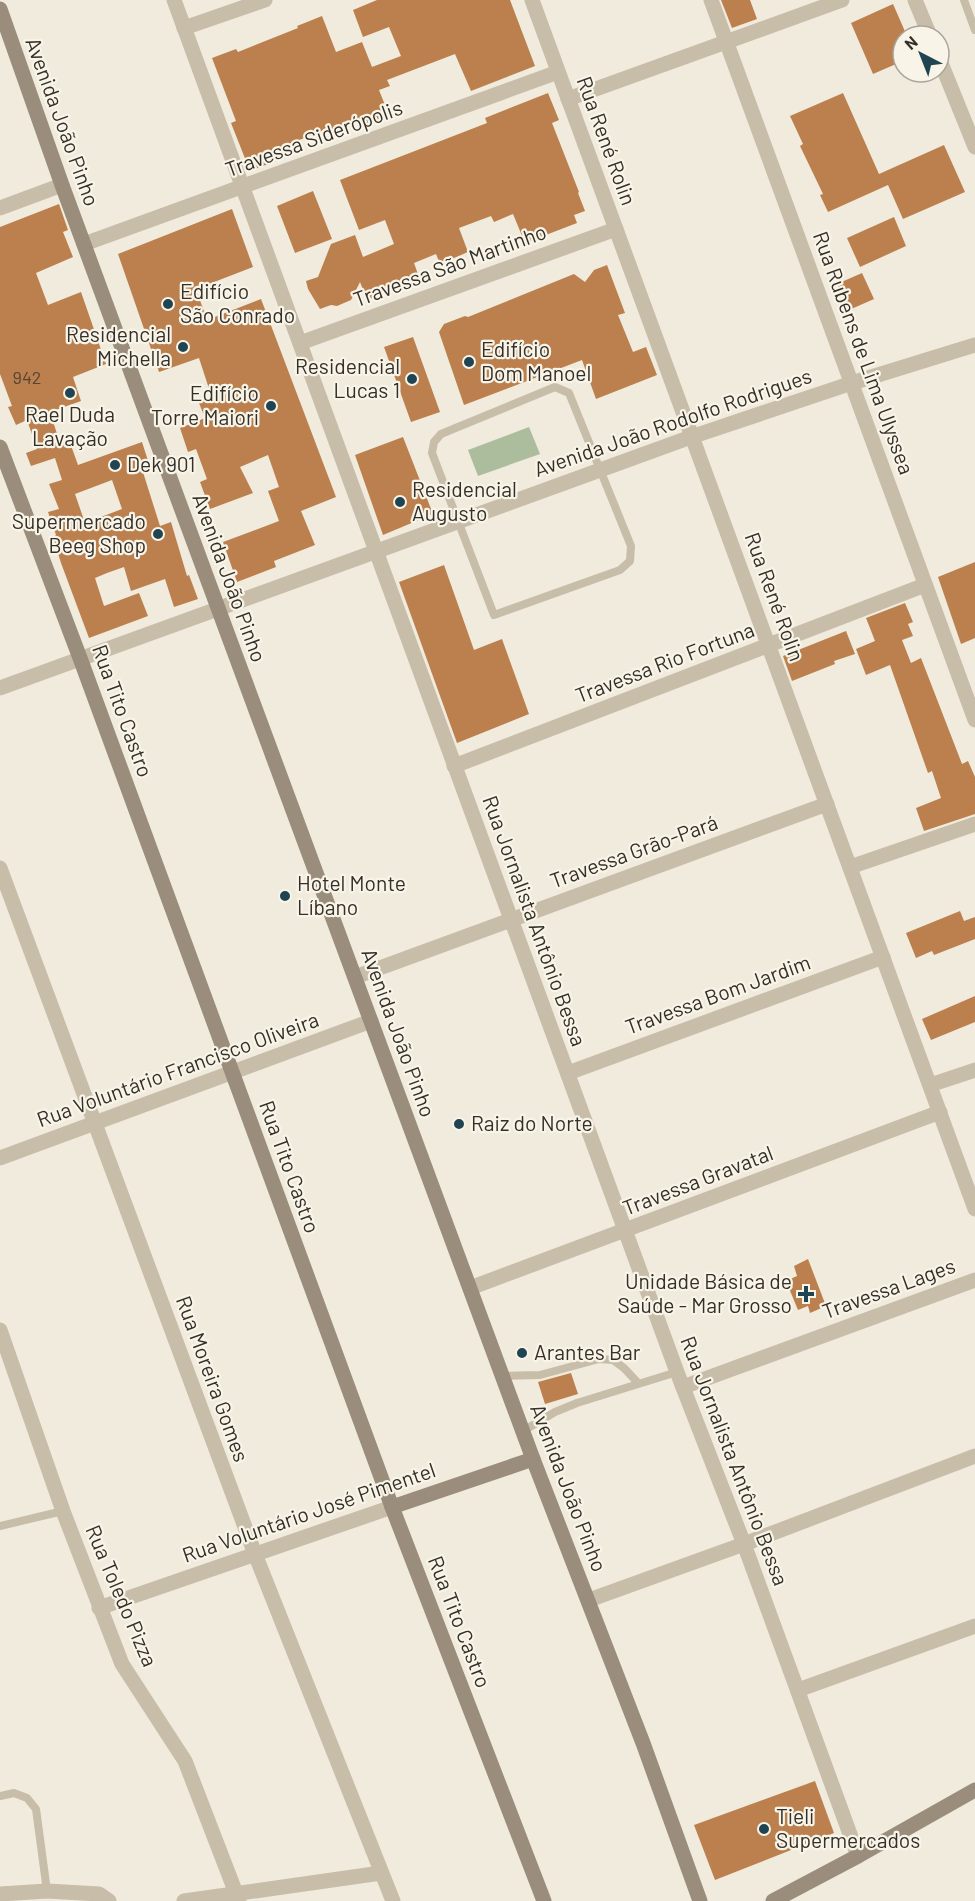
<svg xmlns="http://www.w3.org/2000/svg" width="975" height="1901" font-family="Barlow,sans-serif">
<style>
.green{fill:#acbd9d}
.building{fill:#bb804e;fill-rule:evenodd}
.lines{fill:none;stroke-linecap:round;stroke-linejoin:round}
.lane{stroke:#c7bda9;stroke-width:8}
.street{stroke:#c7bda9;stroke-width:15}
.secondary{stroke:#9a8d7b;stroke-width:15}
.poi-dot{fill:#214452;stroke:#f8f4e8;stroke-width:2}
.labels{text-anchor:middle;stroke-width:4.5;stroke-linejoin:round;paint-order:stroke}
.number-label{font-size:18px;fill:#564332}
.street-label{font-size:21px;fill:#342f28;stroke:#f8f4e8}
.poi-label{font-size:21px;fill:#342f28;stroke:#f8f4e8;text-anchor:start}
</style>
<rect width="100%" height="100%" fill="#f0ebdc"/>
<path class="green" d="M529 427 540 454 478 476 468 450Z"/>
<g class="building">
<path d="M377 0H510L535 66 471 91 455 54 387 80 390 86 379 90 389 115 364 125 361 119 330 131 329 128 287 145 291 155 250 171 231 123 236 121 212 58 236 49 238 52 298 28 297 26 322 16 336 52 362 42 372 67 401 56 389 27 363 37 353 10Z"/>
<path d="M721 0H750L757 19 732 28Z"/>
<path d="M893 4 907 36H903V61L873 74 851 23Z"/>
<path d="M548 93 559 120 552 123 579 192 578 193 585 211 574 215 577 223 525 243 513 214 494 222 491 216 459 228 468 252 440 264 436 254 414 263 420 280 367 300 360 282 351 300 337 306 331 305 320 309 308 289 306 281 318 277 331 244 355 235 363 257 394 244 385 220 359 230 340 180 487 123 485 118Z"/>
<path d="M843 93 879 174 944 145 965 192 903 219 888 185 828 212 820 195 823 194 800 146 803 144 790 116Z"/>
<path d="M313 191 332 239 295 253 277 206Z"/>
<path d="M59 204 68 230 63 232 73 257 36 273 48 305 81 292 106 364 73 377 81 401 50 412 59 440 68 437 78 465 142 442 150 467 142 469 160 526 171 522 187 576 189 575 198 599 174 607 165 579 131 591 124 567 107 573 95 578 104 606 139 593 148 616 89 638 61 563 53 537 56 535 48 512 59 509 49 484 62 480 55 458 31 466 26 453 37 449 27 420 16 425 8 407 12 406 0 374V227ZM112 480 122 509 85 523 75 494Z"/>
<path d="M232 209 253 267 196 289 207 320 261 299 336 497 301 511 315 545 274 561 276 567 237 582 223 542 279 521 268 491 279 487 268 455 240 467 253 493 210 509 200 482 207 479 196 449 188 452 180 428 205 418 199 403 212 398 199 358 159 372 118 254Z"/>
<path d="M894 217 906 246 860 267 847 238Z"/>
<path d="M607 265 625 313 618 315 633 352 646 347 657 375 596 399 582 360 464 405 439 332 444 324 465 316 468 317 574 274 585 282 594 270Z"/>
<path d="M862 273 874 299 849 310 837 284Z"/>
<path d="M413 337 440 412 411 422 384 347Z"/>
<path d="M403 437 433 514 383 535 355 455Z"/>
<path d="M975 562V638L961 644 938 577Z"/>
<path d="M444 565 474 650 502 639 529 714 457 743 399 582Z"/>
<path d="M905 603 913 622 908 624 913 636 902 640 911 663 921 658 962 764 968 761 975 777V814L924 831 916 808 941 798 932 771 928 773 890 665 866 675 856 649 875 641 866 618Z"/>
<path d="M846 631 855 654 834 661 835 664 792 681 783 656Z"/>
<path d="M960 911 964 921 975 917V939L934 955 932 951 916 958 906 933Z"/>
<path d="M975 996V1022L931 1040 922 1019Z"/>
<path d="M808 1259 826 1306 810 1313 808 1306 798 1310 786 1281 797 1276 794 1266Z"/>
<path d="M571 1373 578 1394 545 1404 538 1382Z"/>
<path d="M815 1781 834 1833 715 1880 694 1825Z"/>
</g>
<g class="lines">
<g class="lane">
<path d="M964 0 975 30"/>
<path d="M555 387 569 393 631 546 630 561 620 570 494 615 432 453 434 442 441 434Z"/>
<path d="M503 1376 540 1375 599 1359 613 1360 624 1368 638 1383"/>
<path d="M523 1431 555 1412 577 1403 677 1372"/>
<path d="M0 1526 63 1511"/>
<path d="M0 1796 14 1793 27 1798 36 1809 47 1891"/>
</g>
<g class="street">
<path d="M174 0 677 1372 744 1544 858 1856"/>
<path d="M532 0 975 1209"/>
<path d="M711 0 975 720"/>
<path d="M915 0 930 36"/>
<path d="M184 28 265 0"/>
<path d="M939 58 975 147"/>
<path d="M568 99 842 0"/>
<path d="M0 208 62 185"/>
<path d="M84 244 558 72"/>
<path d="M300 343 616 229"/>
<path d="M0 688 691 437 852 383 975 345"/>
<path d="M454 766 925 585"/>
<path d="M850 867 975 824"/>
<path d="M0 868 255 1554 393 1901"/>
<path d="M355 977 827 804"/>
<path d="M568 1073 883 957"/>
<path d="M930 1085 975 1070"/>
<path d="M0 1158 371 1021"/>
<path d="M470 1288 940 1112"/>
<path d="M0 1330 63 1511 122 1664 185 1761 239 1901"/>
<path d="M683 1387 975 1280"/>
<path d="M589 1600 744 1544 975 1456"/>
<path d="M99 1608 392 1507"/>
<path d="M798 1690 975 1626"/>
<path d="M0 1894 47 1891 99 1894 109 1901"/>
<path d="M184 1901 381 1873"/>
</g>
<g class="secondary">
<path d="M0 9 62 185 228 635 533 1459 643 1743 700 1901"/>
<path d="M0 447 80 658 392 1507 544 1901"/>
<path d="M392 1507 533 1459"/>
<path d="M773 1901 858 1856 975 1790"/>
</g>
</g>
<g class="poi-dot">
<circle cx="168" cy="304" r="6"/>
<circle cx="183" cy="347" r="6"/>
<circle cx="469" cy="362" r="6"/>
<circle cx="412" cy="379" r="6"/>
<circle cx="70" cy="393" r="6"/>
<circle cx="271" cy="406" r="6"/>
<circle cx="115" cy="465" r="6"/>
<circle cx="400" cy="502" r="6"/>
<circle cx="158" cy="534" r="6"/>
<circle cx="285" cy="896" r="6"/>
<circle cx="459" cy="1124" r="6"/>
<path d="M803 1285h6v6h6v6h-6v6h-6v-6h-6v-6h6z"/>
<circle cx="522" cy="1353" r="6"/>
<circle cx="764" cy="1829" r="6"/>
</g>
<g class="labels">
<g class="number-label">
<text x="27" y="384">942</text>
</g>
<g class="street-label">
<text transform="translate(62 122) rotate(70)" y="7">Avenida João Pinho</text>
<text transform="translate(314 139) rotate(-20)" y="7">Travessa Siderópolis</text>
<text transform="translate(606 141) rotate(70)" y="7">Rua René Rolin</text>
<text transform="translate(450 266) rotate(-20)" y="7">Travessa São Martinho</text>
<text transform="translate(863 353) rotate(70)" y="7">Rua Rubens de Lima Ulyssea</text>
<text transform="translate(673 423) rotate(-19)" y="7">Avenida João Rodolfo Rodrigues</text>
<text transform="translate(229 578) rotate(70)" y="7">Avenida João Pinho</text>
<text transform="translate(774 597) rotate(70)" y="7">Rua René Rolin</text>
<text transform="translate(665 663) rotate(-21)" y="7">Travessa Rio Fortuna</text>
<text transform="translate(122 711) rotate(70)" y="7">Rua Tito Castro</text>
<text transform="translate(634 852) rotate(-20)" y="7">Travessa Grão-Pará</text>
<text transform="translate(534 921) rotate(70)" y="7">Rua Jornalista Antônio Bessa</text>
<text transform="translate(718 995) rotate(-20)" y="7">Travessa Bom Jardim</text>
<text transform="translate(398 1033) rotate(70)" y="7">Avenida João Pinho</text>
<text transform="translate(178 1070) rotate(-20)" y="7">Rua Voluntário Francisco Oliveira</text>
<text transform="translate(289 1167) rotate(70)" y="7">Rua Tito Castro</text>
<text transform="translate(698 1181) rotate(-21)" y="7">Travessa Gravatal</text>
<text transform="translate(889 1289) rotate(-20)" y="7">Travessa Lages</text>
<text transform="translate(212 1379) rotate(70)" y="7">Rua Moreira Gomes</text>
<text transform="translate(734 1461) rotate(69)" y="7">Rua Jornalista Antônio Bessa</text>
<text transform="translate(568 1488) rotate(69)" y="7">Avenida João Pinho</text>
<text transform="translate(309 1513) rotate(-19)" y="7">Rua Voluntário José Pimentel</text>
<text transform="translate(121 1596) rotate(67)" y="7">Rua Toledo Pizza</text>
<text transform="translate(459 1622) rotate(69)" y="7">Rua Tito Castro</text>
</g>
<g class="poi-label">
<text x="180" y="299">Edifício<tspan x="180" dy="24">São Conrado</tspan></text>
<text x="171" y="342" text-anchor="end">Residencial<tspan x="171" dy="24">Michella</tspan></text>
<text x="481" y="357">Edifício<tspan x="481" dy="24">Dom Manoel</tspan></text>
<text x="400" y="374" text-anchor="end">Residencial<tspan x="400" dy="24">Lucas 1</tspan></text>
<text x="259" y="401" text-anchor="end">Edifício<tspan x="259" dy="24">Torre Maiori</tspan></text>
<text x="70" y="422" text-anchor="middle">Rael Duda<tspan x="70" dy="24">Lavação</tspan></text>
<text x="127" y="472">Dek 901</text>
<text x="412" y="497">Residencial<tspan x="412" dy="24">Augusto</tspan></text>
<text x="146" y="529" text-anchor="end">Supermercado<tspan x="146" dy="24">Beeg Shop</tspan></text>
<text x="297" y="891">Hotel Monte<tspan x="297" dy="24">Líbano</tspan></text>
<text x="471" y="1131">Raiz do Norte</text>
<text x="792" y="1289" text-anchor="end">Unidade Básica de<tspan x="792" dy="24">Saúde - Mar Grosso</tspan></text>
<text x="534" y="1360">Arantes Bar</text>
<text x="776" y="1824">Tieli<tspan x="776" dy="24">Supermercados</tspan></text>
</g>
</g>
<g transform="translate(921 54) rotate(318)"><circle r="28" fill="#f8f4e8" stroke="#aaa59b" stroke-width="1.5"/>
<path d="M0-4.5L10 22L0 15L-10 22Z" fill="#214452"/>
<text y="-9" font-size="16" font-weight="bold" text-anchor="middle" fill="#342f28">N</text>
</g>
</svg>
